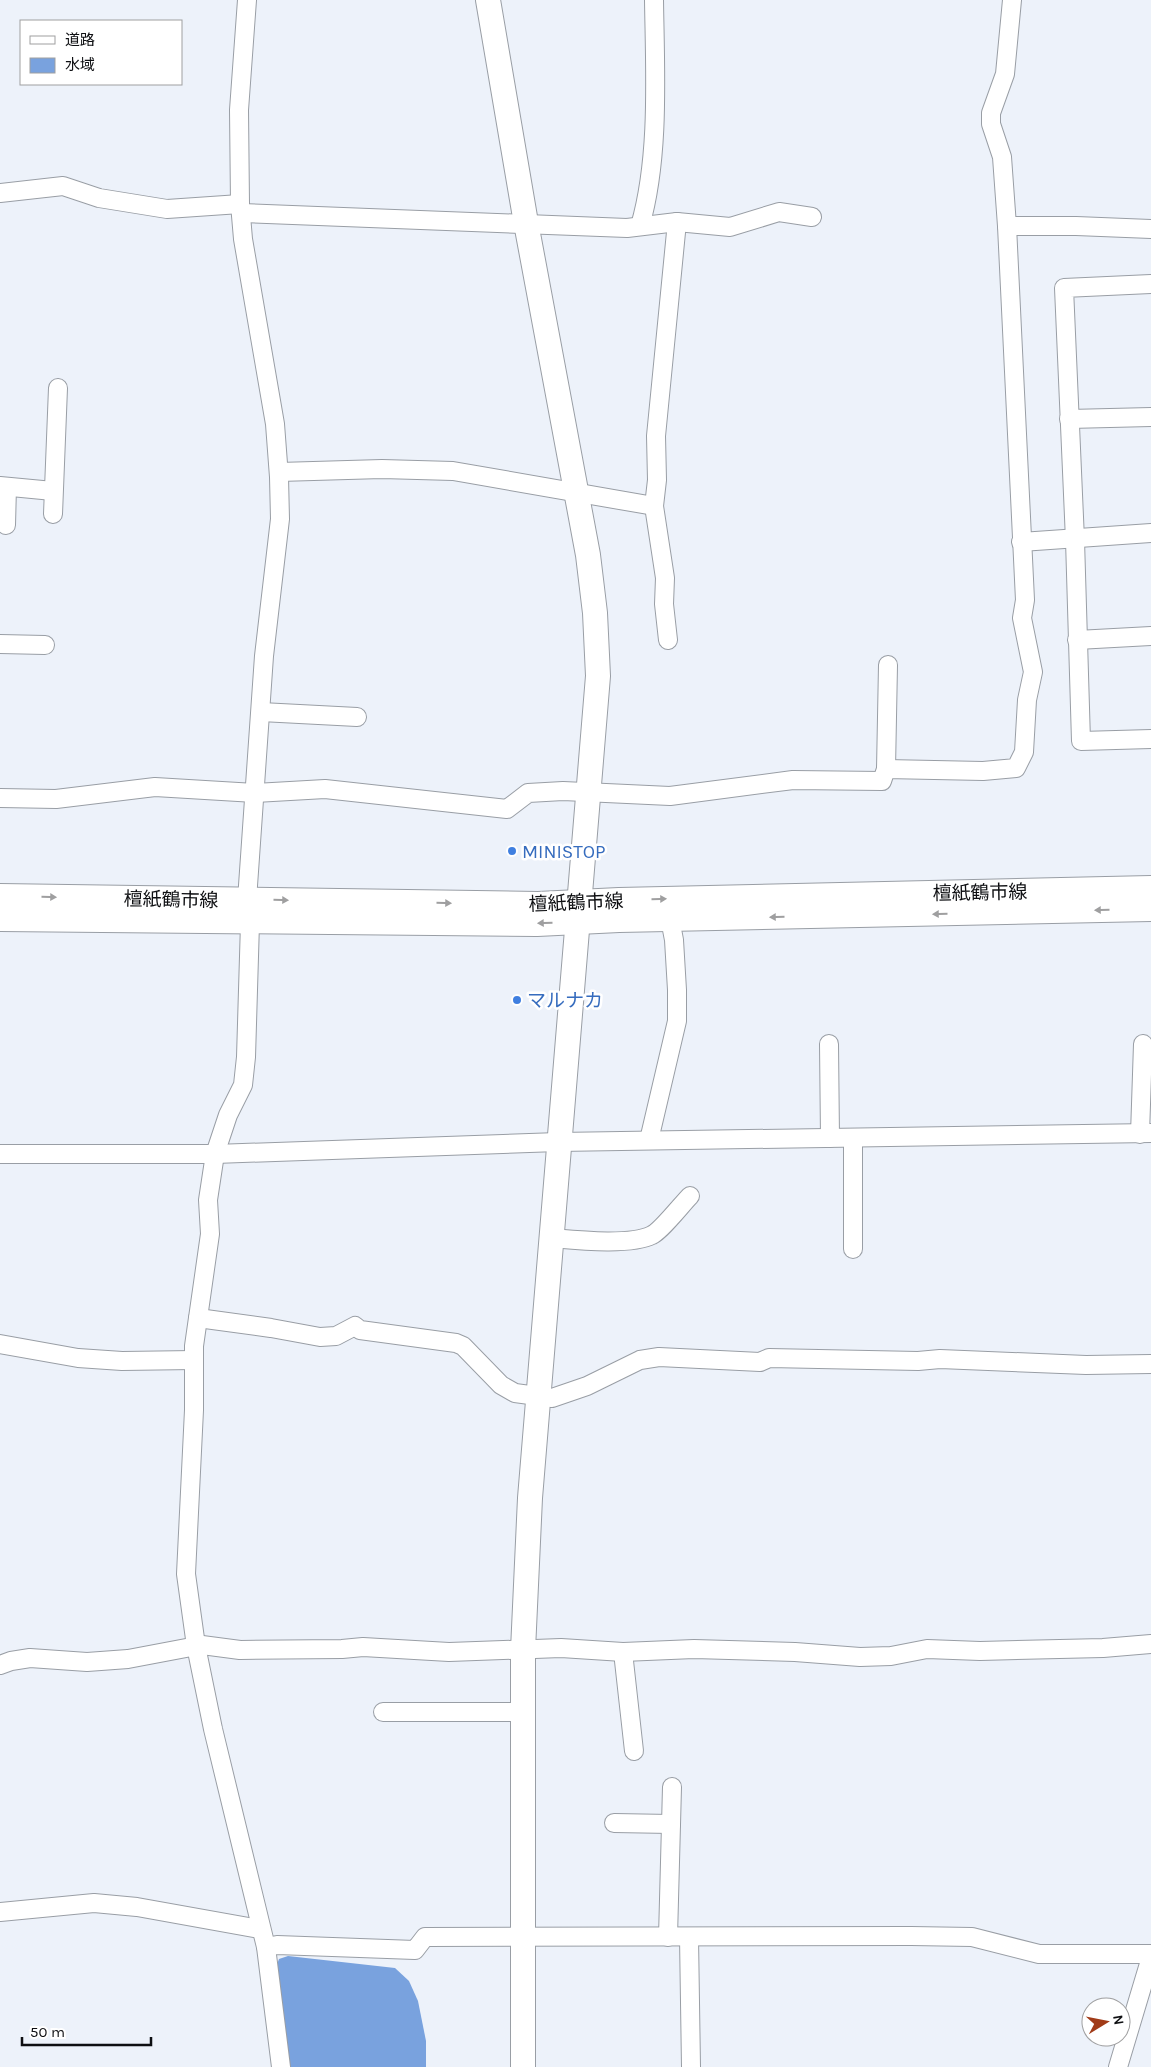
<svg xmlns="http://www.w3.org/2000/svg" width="1151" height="2067" font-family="Karla,'Noto Sans JP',sans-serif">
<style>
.water{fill:#79a2de}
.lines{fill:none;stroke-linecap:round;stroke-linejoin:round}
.street-casing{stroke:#999ea5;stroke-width:20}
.secondary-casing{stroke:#999ea5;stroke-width:26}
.street{stroke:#fff;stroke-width:18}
.secondary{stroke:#fff;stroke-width:24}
.oneway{fill:#9f9fa0}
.shop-dot{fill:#3f7fe0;stroke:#fff;stroke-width:2}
.labels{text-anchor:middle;stroke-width:5;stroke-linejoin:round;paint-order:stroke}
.shop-label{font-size:19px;fill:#366cbe;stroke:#fff;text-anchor:start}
.street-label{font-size:19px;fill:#0e0f12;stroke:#fff}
</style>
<rect width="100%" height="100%" fill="#edf2fa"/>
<path class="water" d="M288 1956 395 1968 409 1981 418 2001 426 2041V2067H287L276 1967 279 1959Z"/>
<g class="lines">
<defs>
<g id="street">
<path d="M247 0 239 110 240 204 243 239 275 424 279 477 280 519 264 656 247 900"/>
<path d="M0 193 63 186 99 198 167 209 240 204"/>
<path d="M241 213 627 228 677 222 730 227 779 212 812 217"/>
<path d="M640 226C660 157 655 71 654 0"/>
<path d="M1007 226H1076L1151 229"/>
<path d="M1151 284 1064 288 1075 540 1081 741 1151 739"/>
<path d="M1069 419 1151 417"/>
<path d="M279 472 382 469 453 471 654 506"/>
<path d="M0 486 53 491"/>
<path d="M53 514 58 388"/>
<path d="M6 525 7 487"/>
<path d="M1021 542 1151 533"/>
<path d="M668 640 664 604 665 578 654 506 657 480 656 436 677 222"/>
<path d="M1077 640 1151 636"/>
<path d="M0 644 45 645"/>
<path d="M261 712 357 717"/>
<path d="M886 769 888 665"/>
<path d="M0 798 56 799 155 787 255 793 325 789 507 809 528 793 563 791 670 796 793 780 882 781 886 769 983 771 1016 768 1024 752 1027 700 1033 672 1022 618 1025 600 1007 226 1002 157 991 124V113L1005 74 1012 0"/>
<path d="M250 923 246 1057 243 1085 228 1115 215 1154 208 1200 210 1234 194 1346V1410L186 1574 196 1646 213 1729 266 1947 281 2067"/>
<path d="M829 1044 830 1138"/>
<path d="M1140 1134 1143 1044"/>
<path d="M853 1138V1249"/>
<path d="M649 1140 677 1021V990L674 940 670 919"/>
<path d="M0 1154H215L558 1142 1151 1133"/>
<path d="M551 1238C575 1240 631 1246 652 1235 661 1231 682 1204 690 1196"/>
<path d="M198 1318 271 1328 320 1337 336 1336 355 1326 360 1330 456 1343 463 1346 501 1385 515 1393 552 1398 587 1386 640 1360 659 1357 760 1362 769 1358 918 1361 940 1359 1086 1365 1151 1364"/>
<path d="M0 1344 78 1358 122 1361 194 1360"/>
<path d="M623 1652 634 1751"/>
<path d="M0 1665 11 1661 30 1658 87 1662 128 1659 202 1645 240 1650 342 1649 363 1647 449 1652 561 1648 623 1652 694 1649 795 1652 860 1657 891 1656 927 1649 980 1651 1103 1648 1151 1644"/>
<path d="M383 1712H523"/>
<path d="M614 1823 671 1824"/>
<path d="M0 1912 94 1903 137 1907 260 1929"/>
<path d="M668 1937 672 1787"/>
<path d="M689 1937 691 2067"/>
<path d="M266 1947 277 1945 415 1950 425 1937 911 1936 972 1937 1039 1954H1151"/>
<path d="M1118 2067 1151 1957"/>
</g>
<g id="secondary">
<path d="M488 0 526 223 588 555 595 613 598 676 530 1498 523 1650V2067"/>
<path d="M0 896 538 904 619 900 1151 888"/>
<path d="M0 919 537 924 619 920 1151 909"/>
</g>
</defs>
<use href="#street" class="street-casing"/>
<use href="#secondary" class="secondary-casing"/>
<use href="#street" class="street"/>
<use href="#secondary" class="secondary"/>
</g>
<defs><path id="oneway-solid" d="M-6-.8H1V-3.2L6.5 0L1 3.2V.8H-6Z" transform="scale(1.25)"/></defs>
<g class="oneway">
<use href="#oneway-solid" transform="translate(49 897) rotate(1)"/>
<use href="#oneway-solid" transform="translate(659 899) rotate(-1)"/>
<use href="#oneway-solid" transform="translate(281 900) rotate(1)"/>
<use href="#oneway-solid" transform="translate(444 903) rotate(1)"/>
<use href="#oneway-solid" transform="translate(1102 910) rotate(179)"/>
<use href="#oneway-solid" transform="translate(940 914) rotate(179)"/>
<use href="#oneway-solid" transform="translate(777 917) rotate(179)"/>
<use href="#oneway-solid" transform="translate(545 923) rotate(178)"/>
</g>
<g class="shop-dot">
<circle cx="512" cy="851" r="5"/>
<circle cx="517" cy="1000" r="5"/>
</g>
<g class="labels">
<g class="shop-label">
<text x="522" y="858">MINISTOP</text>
<text x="527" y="1007">マルナカ</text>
</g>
<g class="street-label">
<text transform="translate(980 892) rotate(-1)" y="7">檀紙鶴市線</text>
<text transform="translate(171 899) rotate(1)" y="7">檀紙鶴市線</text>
<text transform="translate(576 902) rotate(-2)" y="7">檀紙鶴市線</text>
</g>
</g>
<rect x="20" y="20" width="162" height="65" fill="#ffffff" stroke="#9f9fa0"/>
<rect x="30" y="36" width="25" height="8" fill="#ffffff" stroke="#9f9fa0"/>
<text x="65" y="45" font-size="15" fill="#0e0f12">道路</text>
<rect x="30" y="58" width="25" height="15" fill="#79a2de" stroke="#9f9fa0"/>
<text x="65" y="70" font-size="15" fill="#0e0f12">水域</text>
<g transform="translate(1106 2022) rotate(80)"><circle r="24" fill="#ffffff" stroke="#9f9fa0"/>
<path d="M0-4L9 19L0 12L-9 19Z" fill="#a13b18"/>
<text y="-8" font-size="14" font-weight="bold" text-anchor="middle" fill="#0e0f12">N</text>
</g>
<path d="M22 2037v8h129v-8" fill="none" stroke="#0e0f12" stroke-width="2.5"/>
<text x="30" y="2037" font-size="15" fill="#0e0f12" stroke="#ffffff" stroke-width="4" paint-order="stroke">50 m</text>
</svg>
